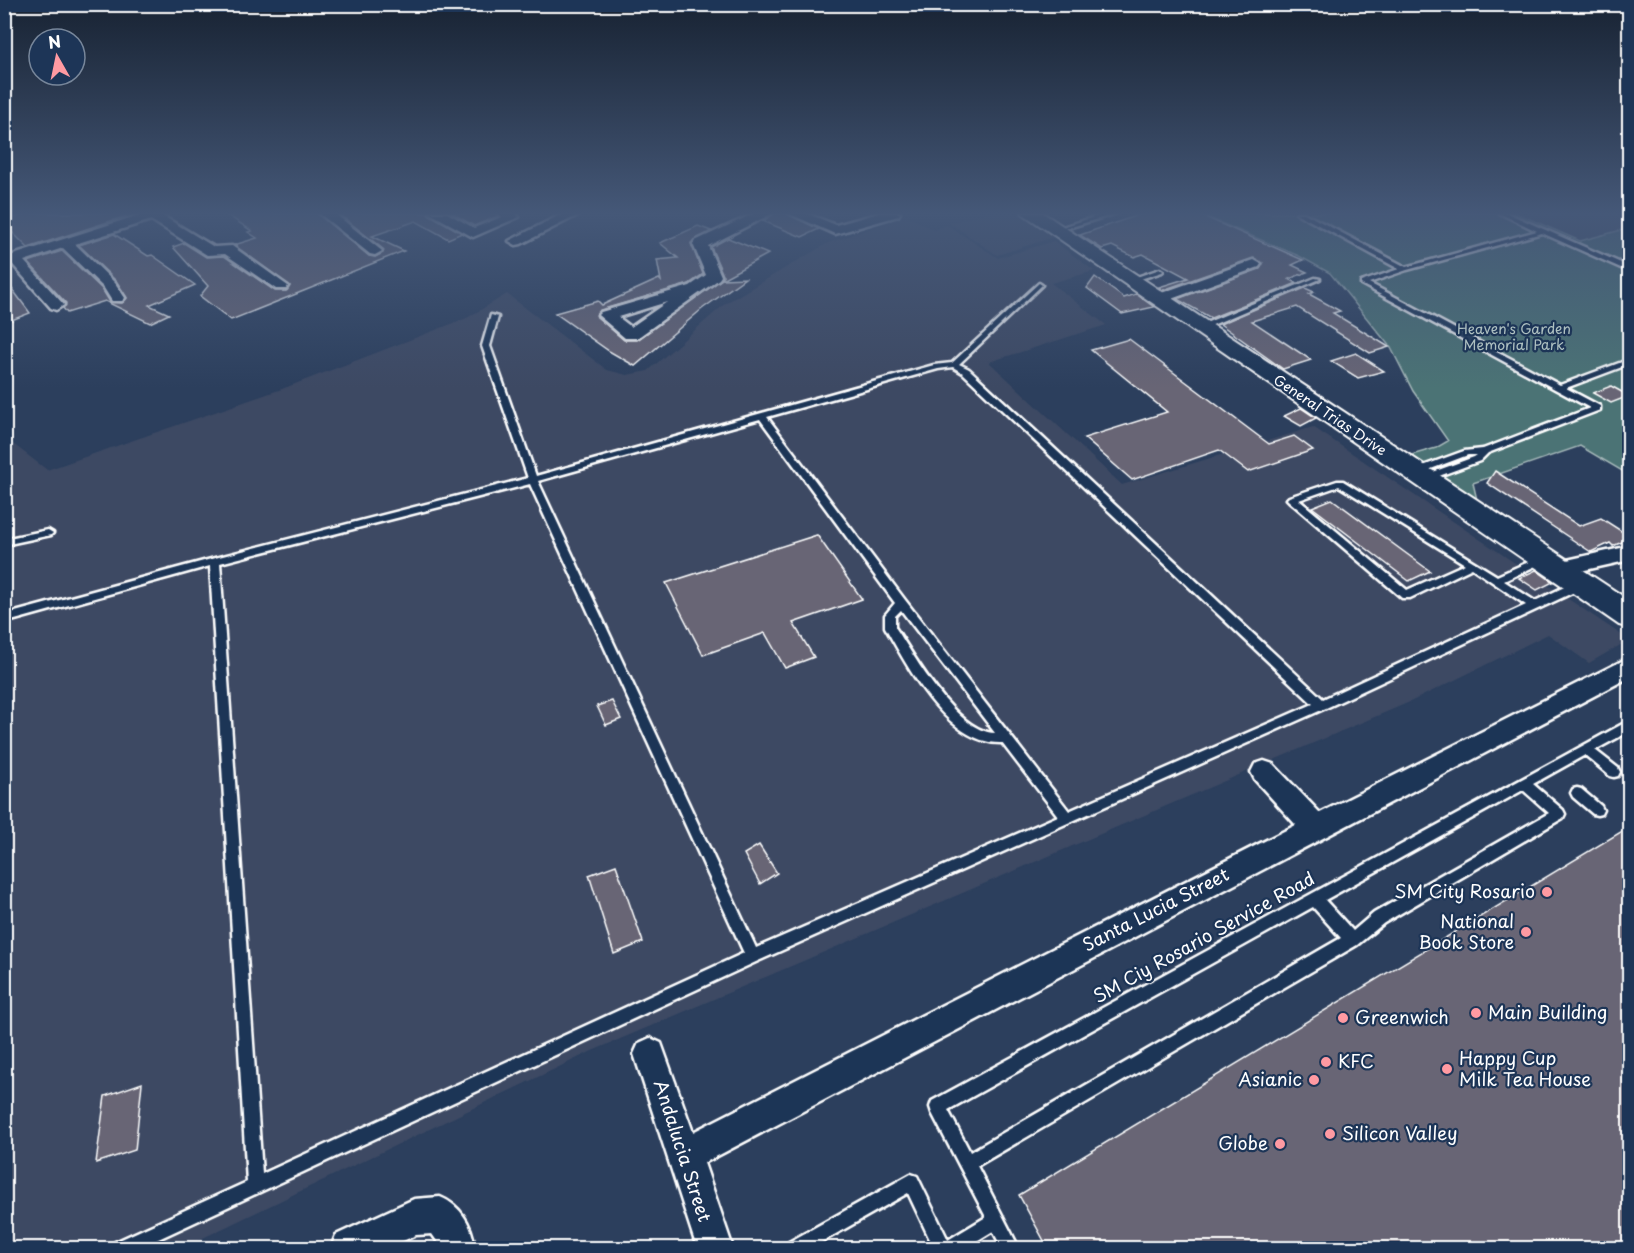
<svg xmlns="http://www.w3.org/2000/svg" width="1634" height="1253" font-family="'Playpen Sans',sans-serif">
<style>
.built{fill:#3e4a64}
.green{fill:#4c7375;stroke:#a6b9ba;stroke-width:1.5}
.building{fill:#686574;stroke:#fff;stroke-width:1.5}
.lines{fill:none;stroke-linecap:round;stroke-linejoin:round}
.lane-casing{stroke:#fff;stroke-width:5}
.street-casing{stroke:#fff;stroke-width:5}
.secondary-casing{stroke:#fff;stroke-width:4}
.lane{fill:#1d3557;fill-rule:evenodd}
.street{fill:#1d3557;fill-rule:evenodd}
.secondary{fill:#1d3557;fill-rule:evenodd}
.poi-dot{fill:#ff9aa2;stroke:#1d3557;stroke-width:2}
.labels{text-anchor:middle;stroke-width:4.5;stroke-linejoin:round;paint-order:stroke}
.far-park-label{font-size:14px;fill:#aec0c1;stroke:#1d3557}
.far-street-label{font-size:14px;fill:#fff;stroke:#1d3557}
.near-poi-label{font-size:18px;fill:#fff;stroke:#1d3557;text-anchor:start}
.near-street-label{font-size:18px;fill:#fff;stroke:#1d3557}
</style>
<rect width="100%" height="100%" fill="#2c3f5d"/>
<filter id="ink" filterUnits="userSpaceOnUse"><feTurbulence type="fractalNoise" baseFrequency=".0167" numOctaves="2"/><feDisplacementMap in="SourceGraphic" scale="12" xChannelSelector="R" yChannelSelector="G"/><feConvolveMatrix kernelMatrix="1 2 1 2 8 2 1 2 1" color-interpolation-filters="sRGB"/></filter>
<g filter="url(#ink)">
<g class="built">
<path d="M985 213H1017L1057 236 997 255 950 223Z"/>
<path d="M1516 213H1629V228L1580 241Z"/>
<path d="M907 216 934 230 947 225 998 258 1054 241 1094 271 1051 283 1106 325 989 362 1122 485 1313 427 1629 640 1589 663 1548 634 1412 701 592 1051 182 1248H5L4 437 47 470 282 389 467 318 507 294 607 370 627 375 648 371 726 303 828 243Z"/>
</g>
<path class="green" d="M1198 213H1516L1580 241 1629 228V475L1580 446 1473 483 1477 500 1408 456 1436 448 1448 441 1413 391 1391 348 1330 273 1299 256Z"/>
<g class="building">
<path d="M28 213H125L126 216 28 248 4 224V221Z"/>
<path d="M224 213H317L369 256 375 257 383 253V249L338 213H428L462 233 448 239 416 221 372 236 404 251 231 320 200 296 208 286 173 247 184 243 206 257 224 256 275 291H286L290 286 234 245 257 238 248 232 252 231Z"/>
<path d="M452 213H496L498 216 474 226Z"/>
<path d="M775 213H786L819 229 802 237 763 221Z"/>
<path d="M1144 213H1196L1303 260 1292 265 1307 272 1289 279 1297 283 1211 318 1177 299 1260 269 1263 263 1253 258 1163 290 1159 287 1188 278 1143 254 1134 257 1112 246 1102 249 1080 235Z"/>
<path d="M698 226 711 231 691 243 703 274 689 284 600 310 597 317 624 340H637L722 279 745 278 702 309 635 366 609 351 555 313 598 301 602 305 659 279 661 281 657 260 678 258 660 243Z"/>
<path d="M114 234 148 256 152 255 195 285 149 305 169 314 150 323 105 301 67 313 63 308 66 303 28 262 62 251 102 289 110 302 122 303 127 298 117 282 79 245Z"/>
<path d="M728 238 768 254 722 279 723 275 711 247Z"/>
<path d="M1095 277 1124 298 1136 294 1154 307 1122 314 1087 288Z"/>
<path d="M4 278 30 313 4 323Z"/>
<path d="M1305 288 1314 292 1309 294 1340 311 1333 313 1389 347 1370 353 1297 307 1252 321 1311 360 1283 369 1220 324Z"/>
<path d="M1129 339 1269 444 1294 436 1313 450 1248 472 1219 450 1132 480 1084 438 1167 412 1091 350Z"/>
<path d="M1356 353 1384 371 1358 378 1331 361Z"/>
<path d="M1611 386 1629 396 1611 403 1593 393Z"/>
<path d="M1301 408 1316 418 1301 426 1284 416Z"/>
<path d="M1495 471 1579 526 1601 518 1629 536V539L1613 546 1610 543 1591 552 1487 483Z"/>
<path d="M1332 499 1430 571 1409 581 1312 507Z"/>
<path d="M817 535 862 599 793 623 814 657 785 668 765 633 703 655 666 583Z"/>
<path d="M1536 570 1553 582 1537 590 1519 578Z"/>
<path d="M612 701 621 719 606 725 597 706Z"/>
<path d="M1629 827V1248H1048L1019 1195Z"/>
<path d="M759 845 777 873 760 884 744 854Z"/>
<path d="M616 865 643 942 614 954 589 875Z"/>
<path d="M142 1083 135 1150 96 1163 105 1096Z"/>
</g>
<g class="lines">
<defs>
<g id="lane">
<path d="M1107 213H1117L1058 231 1053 230Z"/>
<path d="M1296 213H1304L1406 267 1537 231 1499 213H1507L1630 267V272L1542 233 1407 270 1369 283 1560 385 1630 359V364L1566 388 1600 406V410L1488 453 1480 461 1428 480H1422V476L1474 457 1477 455H1468L1415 475 1411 472 1412 470 1464 451 1483 449 1590 408 1361 284V282L1399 269Z"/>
<path d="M1160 269 1163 271 1162 272 1131 282 1128 280Z"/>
<path d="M1315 278 1320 279 1203 329 1196 327Z"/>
<path d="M1039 283 1042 285 1041 286 959 364 969 369 1323 699 1526 605 1472 568 1410 598H1402L1289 501 1287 499 1289 497 1337 481H1343L1497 576 1540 557H1546L1548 559 1546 561 1504 581 1535 601 1577 581 1581 580 1586 584 1585 587 1326 708 758 961 139 1248H113L115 1242 247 1182 210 566 4 623V615L215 558 528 478 482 346 491 315 498 317 490 346 536 476 934 365 952 363ZM953 367 963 373 1313 704 1069 811 905 600 767 417 938 369ZM760 419 895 603 885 615V627C908 667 948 745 1002 743L1058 816 756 948 538 481ZM530 484 744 953 262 1174 220 563ZM1339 486 1465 564 1407 590 1299 500ZM901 610 995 733C956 732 915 657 895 627V616Z"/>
<path d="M48 530 53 533 51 535 4 545V539Z"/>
<path d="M1630 720V731L1595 750 1618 768 1620 772 1618 776 1614 777 1610 776 1585 755 1533 784 1563 810 1565 814 1563 818 1384 923 1357 945 977 1166 1019 1248H1002L993 1231 965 1248H934L908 1193 811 1248H787L789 1242 911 1174 917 1176 948 1240 986 1217 932 1113 930 1107 932 1101ZM1523 790 1549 813 1374 913 1353 931 1325 900ZM1313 907 1341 938 970 1152 948 1110Z"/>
<path d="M1577 788 1581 789 1601 806 1603 810 1601 814 1597 815 1593 814 1573 797 1571 793 1573 789Z"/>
</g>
<g id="street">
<path d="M146 213H166L163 216 214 247 232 246 288 286 286 289H276L225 254 207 255 151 220 75 244 115 283 125 298 122 301H112L104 288 63 248 24 261 64 305 56 310 51 308 8 259 10 256Z"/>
<path d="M319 213H334L382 251 375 255 370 254Z"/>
<path d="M430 213H447L474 228 502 217 498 213H515L519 217 473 237Z"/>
<path d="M564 213H582L521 244 516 245 509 241Z"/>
<path d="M755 213H773L708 246 721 276 719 279 637 338H625L598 315 601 312 690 286 706 275 693 244 695 241ZM667 302 631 327 618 317Z"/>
<path d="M788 213H806L836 225 879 213H900L898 216 835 234Z"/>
<path d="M1254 260 1261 264 1259 267 1163 302 1158 304 1150 299 1153 296Z"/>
<path d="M1630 546V560L1558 576 1551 574 1547 569 1551 564 1558 562Z"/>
<path d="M1630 657V677L704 1163 733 1248H697L634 1054 639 1043 650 1038 661 1043 693 1132 1296 825 1255 780 1251 772 1255 764 1264 761 1273 764 1320 813Z"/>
<path d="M440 1197C462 1206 472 1226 475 1248H439L437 1241 432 1234 416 1235 388 1248H331L336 1235 414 1199Z"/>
</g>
<g id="secondary">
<path d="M4 213H14L11 217 5 219Z"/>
<path d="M1022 213H1043L1630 601V628L1619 625Z"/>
</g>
</defs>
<use href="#lane" class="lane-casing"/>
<use href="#street" class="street-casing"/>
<use href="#secondary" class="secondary-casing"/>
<use href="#lane" class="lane"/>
<use href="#street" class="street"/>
<use href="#secondary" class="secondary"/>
</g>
</g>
<linearGradient id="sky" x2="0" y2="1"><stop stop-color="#182333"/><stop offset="0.55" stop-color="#455878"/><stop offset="1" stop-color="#455878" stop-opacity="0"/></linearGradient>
<rect width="1634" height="388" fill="url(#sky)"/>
<g class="poi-dot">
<circle cx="1547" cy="892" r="6"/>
<circle cx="1526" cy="932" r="6"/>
<circle cx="1476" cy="1013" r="6"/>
<circle cx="1343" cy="1018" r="6"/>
<circle cx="1326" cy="1062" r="6"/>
<circle cx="1447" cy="1069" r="6"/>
<circle cx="1314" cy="1080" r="6"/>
<circle cx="1330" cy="1134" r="6"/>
<circle cx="1280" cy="1144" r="6"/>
</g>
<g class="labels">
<g class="far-park-label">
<text x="1514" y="334">Heaven's Garden<tspan x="1514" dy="16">Memorial Park</tspan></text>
</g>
<g class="far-street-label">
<text transform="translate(1330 415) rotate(34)" y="5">General Trias Drive</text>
</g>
<g class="near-poi-label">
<text x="1535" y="898" text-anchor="end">SM City Rosario</text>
<text x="1514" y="928" text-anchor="end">National<tspan x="1514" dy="21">Book Store</tspan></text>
<text x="1488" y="1019">Main Building</text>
<text x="1355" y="1024">Greenwich</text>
<text x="1459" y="1065">Happy Cup<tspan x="1459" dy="21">Milk Tea House</tspan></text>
<text x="1338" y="1068">KFC</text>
<text x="1302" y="1086" text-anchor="end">Asianic</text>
<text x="1342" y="1140">Silicon Valley</text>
<text x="1268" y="1150" text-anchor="end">Globe</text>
</g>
<g class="near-street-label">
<text transform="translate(1156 910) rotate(-27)" y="6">Santa Lucia Street</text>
<text transform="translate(1204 938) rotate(-29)" y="6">SM Ciy Rosario Service Road</text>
<text transform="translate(682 1151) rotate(72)" y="6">Andalucia Street</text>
</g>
</g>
<rect width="1634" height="1253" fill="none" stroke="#1d3557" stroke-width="24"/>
<rect x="12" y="12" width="1610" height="1229" fill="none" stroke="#fff" stroke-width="2" filter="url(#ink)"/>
<g transform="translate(57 57) rotate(351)"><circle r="28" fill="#1d3557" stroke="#77869a" stroke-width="1.5"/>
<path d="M0-4.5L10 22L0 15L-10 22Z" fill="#ff9aa2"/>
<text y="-9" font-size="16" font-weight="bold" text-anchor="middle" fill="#ffffff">N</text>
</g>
</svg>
